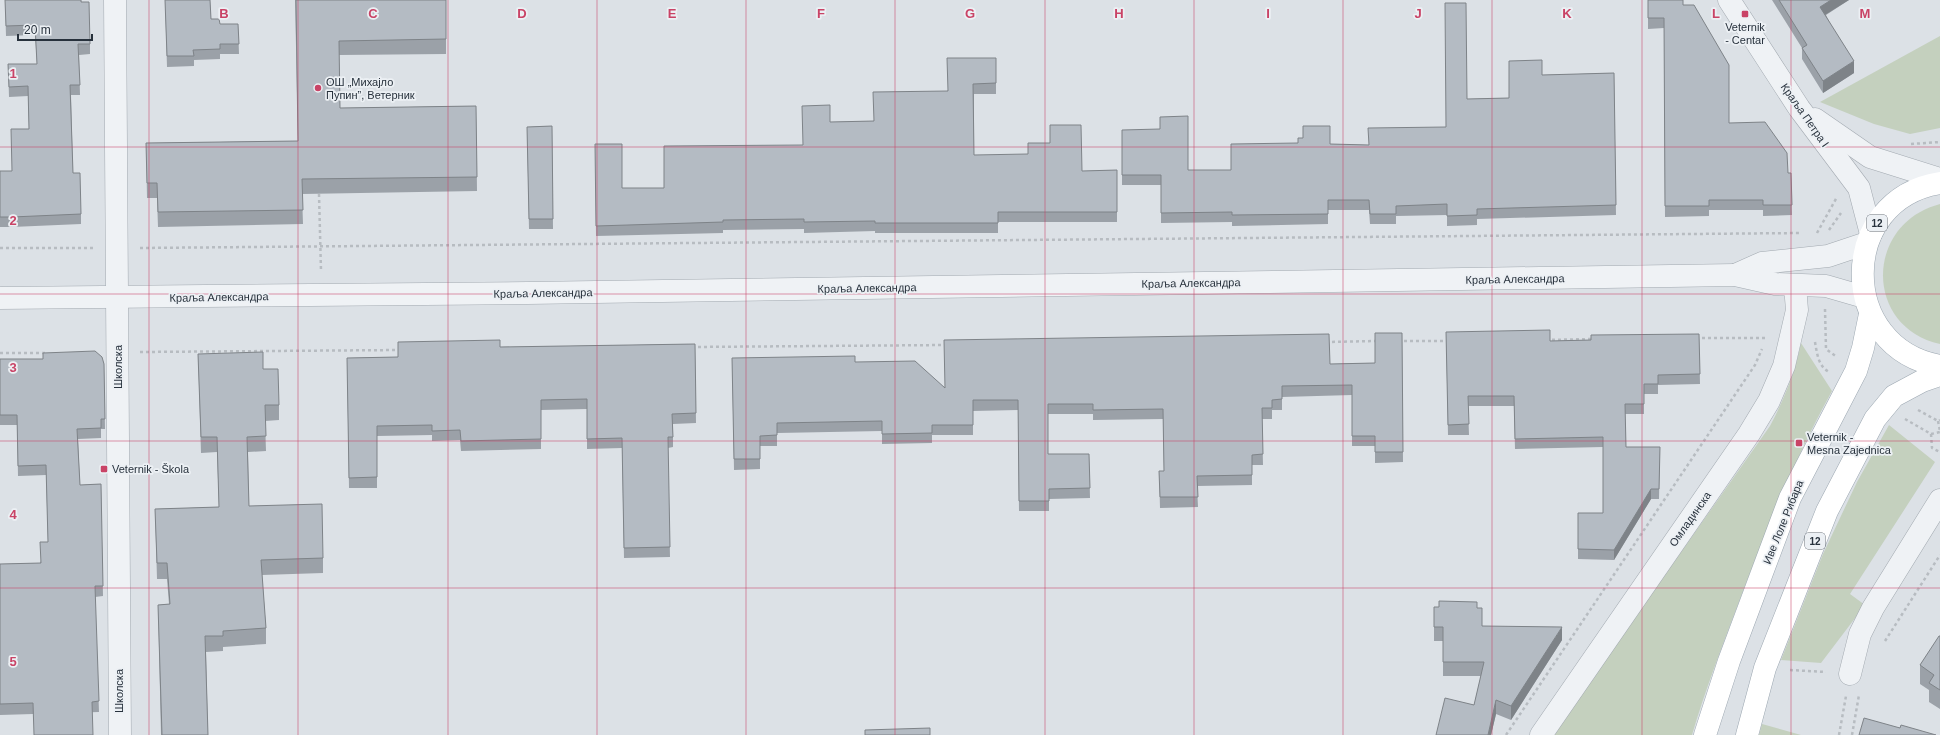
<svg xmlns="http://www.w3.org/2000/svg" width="1940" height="735" font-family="Arial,sans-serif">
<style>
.green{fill:#c4d0be}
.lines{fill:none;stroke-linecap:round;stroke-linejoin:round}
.minor-casing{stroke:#a2a9b0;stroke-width:23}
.major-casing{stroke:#9ca7b1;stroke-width:23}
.path{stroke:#b7bcc1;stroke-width:2.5;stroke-dasharray:3 3;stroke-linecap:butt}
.minor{stroke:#eff2f5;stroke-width:22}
.major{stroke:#fff;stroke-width:22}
.wall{fill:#9ba1a8}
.shaded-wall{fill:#7e8388}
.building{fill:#b4bbc3;stroke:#7e8388}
.grid{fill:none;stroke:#c94366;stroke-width:1;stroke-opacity:0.55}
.poi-dot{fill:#c94366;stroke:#ecf0f4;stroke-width:1.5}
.labels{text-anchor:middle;stroke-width:3.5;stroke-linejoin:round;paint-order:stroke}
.shield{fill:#ecf0f4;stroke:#626a73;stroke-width:1}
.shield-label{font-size:10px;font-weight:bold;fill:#27313c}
.poi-label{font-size:11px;fill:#27313c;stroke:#ecf0f4;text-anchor:start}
.street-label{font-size:11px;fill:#27313c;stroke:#ecf0f4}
.grid-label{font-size:13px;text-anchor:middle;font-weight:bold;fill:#c94366;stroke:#ecf0f4;stroke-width:3.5;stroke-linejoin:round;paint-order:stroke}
</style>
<rect width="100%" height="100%" fill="#dce1e6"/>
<g class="green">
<path d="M1940 36V128L1910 134 1874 124 1820 102Z"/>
<path d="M1940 204V344C1864 327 1864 224 1940 204Z"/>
<path d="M1801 343 1832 391C1794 460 1765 533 1737 607 1721 649 1705 691 1692 735H1552L1770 426C1784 399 1795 373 1801 343Z"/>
<path d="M1889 425 1935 462 1850 594 1865 605 1821 663 1781 660 1823 554 1857 482Z"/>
<path d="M1762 724 1801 735H1759Z"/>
</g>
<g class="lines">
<defs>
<g id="minor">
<path d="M115 0 120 735"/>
<path d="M1729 0 1799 108 1859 188 1871 234"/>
<path d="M1815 119 1870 157 1940 179"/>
<path d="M1735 275 1762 263 1828 256 1867 243"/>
<path d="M0 298 528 293 1735 275 1775 284 1826 286 1864 297"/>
<path d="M1850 674 1860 634 1873 608 1940 500"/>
<path d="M1541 735 1749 434 1769 401 1784 366 1797 310 1795 286"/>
</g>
<g id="major">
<path d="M1940 183C1837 199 1837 348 1940 366"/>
<path d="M1705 735 1729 661 1790 498 1856 371 1863 348 1870 314"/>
<path d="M1747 735 1765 668 1827 511 1875 419 1894 396 1922 381 1940 375"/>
</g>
</defs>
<use href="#minor" class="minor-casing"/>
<use href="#major" class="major-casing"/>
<g class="path">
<path d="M1911 144 1940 142"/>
<path d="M319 194 321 271"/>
<path d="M1829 230 1841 213"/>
<path d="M1817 233 1837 197"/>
<path d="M0 248H93"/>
<path d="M140 248 1801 233"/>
<path d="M1825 309 1826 349 1837 357"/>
<path d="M1696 338H1767"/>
<path d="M1546 340 1593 339"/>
<path d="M1398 341H1449"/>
<path d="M1326 342 1377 341"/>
<path d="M1815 342C1817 353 1818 366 1829 372"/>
<path d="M692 347 947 345"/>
<path d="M140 352 401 350"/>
<path d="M0 353H45"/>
<path d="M1918 410 1938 421 1940 420"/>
<path d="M1905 419 1931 434 1940 432"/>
<path d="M1938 421 1940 431"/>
<path d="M1931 434 1932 448 1940 452"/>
<path d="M1885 641 1940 555"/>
<path d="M1790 670 1826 672"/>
<path d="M1506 735 1755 365 1762 349"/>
<path d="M1839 735 1846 696"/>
<path d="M1852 735 1859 695"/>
</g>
<use href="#minor" class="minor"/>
<use href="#major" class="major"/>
</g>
<g class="wall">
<path d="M5 0H81L90 44V54L79 55 80 95H71L73 173 81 214V224L12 227H0V171H12L29 129 28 96 9 97 8 64H37L35 35 6 36Z"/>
<path d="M165 0H210L211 19 220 24H238L239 54H220V59L194 60V66L167 67Z"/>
<path d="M295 0H446V54L339 55 340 108 476 106 477 191 302 194 303 224 158 227 157 198H147L146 143 298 141Z"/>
<path d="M1648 0 1683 5 1729 123 1788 173H1791L1792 215 1763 216V210H1709V216L1665 217 1664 28 1648 29Z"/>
<path d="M1772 0H1849L1826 15 1854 73 1823 93 1802 59V48Z"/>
<path d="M996 58V94H974V155L1082 171 1117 170V222H998V233H875V231L804 233V229L723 230V233L596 236 595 144 622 188H664L803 145 830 122 873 121 947 91Z"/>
<path d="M1614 73 1616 215 1477 219V225L1447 226V215L1396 216V224H1370L1369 210H1328V224L1232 226V222L1161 223V185H1122V130L1188 170H1231L1330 144 1368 145 1446 127 1467 99 1509 98 1542 75Z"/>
<path d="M552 126 553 229H529L527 127Z"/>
<path d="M1446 332 1550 341 1591 340 1699 334 1700 384 1658 385V394H1644V414H1625L1626 447H1660L1659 499H1651L1614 560 1578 559V513H1603V447L1515 449 1514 406H1468L1469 435H1448Z"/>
<path d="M1402 333 1403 462 1375 463V446H1352V395L1282 397V410H1272V419H1262L1263 465H1252V485L1197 486 1198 507 1160 508 1159 471H1164L1163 419 1093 420V414H1048V454H1089L1090 498 1049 499V511H1019L1018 410 973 411V435H932V443L882 444V431L777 433V446H760V469L734 470 732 358 855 362 945 387 1330 364 1375 363Z"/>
<path d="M695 344 696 423 673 424V447L668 448 670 557 624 558 622 448 587 449V409L541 410V449L461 451 460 440 432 441V435L377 436V488H349L347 358 398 357 500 347Z"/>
<path d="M198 354 263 369 279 405V420L265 421 266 451 248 452 249 506 323 558V573L262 575 266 628V644L223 647V651L206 652 208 735H161L158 605 169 604 167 579H157L155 509 219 507 217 452 201 453Z"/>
<path d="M0 359 104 364 105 429H101V438L78 439 80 485 101 484 103 596 95 597 99 712 0 715V564L40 563 48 542 46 475 18 476 17 425H0Z"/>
<path d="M1434 607 1477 608 1482 626 1562 640 1511 720 1496 714 1491 735H1436L1474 705 1481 676H1443V641H1434Z"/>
<path d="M1940 636V709L1929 702V690L1920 684V665Z"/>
</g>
<g class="shaded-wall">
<path d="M1831 0H1849L1820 18V7Z"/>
<path d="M1854 61V73L1823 93V81Z"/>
<path d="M1651 489V499L1614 560V550Z"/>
<path d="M1562 627V640L1511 720V706Z"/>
<path d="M1496 700V714L1491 735H1488Z"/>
</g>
<g class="building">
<path d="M5 0H81V2H89L90 44H78L80 85H70L73 173H80L81 214 12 217H0V171H12L11 129H29L28 86 9 87 8 64H37L35 25 6 26Z"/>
<path d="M165 0H210L211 19H219L220 24H238L239 44H220V49L193 50 194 56H167Z"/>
<path d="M296 0H446V39L339 41 340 108 476 106 477 177 302 179 303 210 158 212 157 183H147L146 143 298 141Z"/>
<path d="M1648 0H1683V5H1694L1729 65V123L1765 122 1787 153 1788 173H1791L1792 205H1763V200H1709V206H1665L1664 18H1648Z"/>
<path d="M1779 0H1831L1820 7 1854 61 1823 81 1802 48 1807 45Z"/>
<path d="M1445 3H1466L1467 99 1509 98V61L1542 60V75L1614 73 1616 205 1477 209V215L1447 216V204L1396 206V214H1370L1369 200H1328V214L1232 215V212L1161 213V175H1122V130L1160 129V117L1188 116V170H1231V144L1298 143V138H1303V126H1330V144L1369 145 1368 128 1446 127Z"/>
<path d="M947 58H996V83L973 84 974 155 1028 154V143H1050V125H1081L1082 171 1117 170V212H998V223H875V221L804 222V219L723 220V222L596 226 595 144H622V188H664V146L803 145 802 106 830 105V122L874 121 873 92 948 91Z"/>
<path d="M552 126 553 219H529L527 127Z"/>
<path d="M1550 330V341L1591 340V335L1699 334 1700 374 1658 375V384H1644V404H1625L1626 447H1660L1659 489H1651L1614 550 1578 549V513H1603V437L1515 439 1514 396H1468L1469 424 1448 425 1446 332Z"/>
<path d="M1375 333H1402L1403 452H1375V436H1352V385L1282 386V399L1272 400V408H1262L1263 454 1252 455V475L1197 476 1198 497H1160L1159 471H1164L1163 409 1093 410V404H1048V454H1089L1090 488 1049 489V501H1019L1018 400H973V425H932V433L882 434V421L777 423V435L760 436V459H734L732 358 855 356V362L915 361 945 388 944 340 1329 334 1330 364 1375 363Z"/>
<path d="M500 340V347L695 344 696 413 672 414 673 437H668L670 547 624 548 622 438 587 439V399L541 400V439L461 441 460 430 432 431V425L377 426V477L349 478 347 358 398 357V342Z"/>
<path d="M95 351 102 357 104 364 105 419H101V428L77 429 80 485 101 484 103 586H95L99 701 92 702 93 735H34L33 703 0 704V564L41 563 40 542H48L46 465 18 466 17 415H0V359H43V353Z"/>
<path d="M263 352V369H278L279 405H265L266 436 247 437 249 506 322 504 323 558 261 560 266 628 223 631V636H205L208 735H162L158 605 170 604 167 563H157L155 509 219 507 217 437H201L198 354Z"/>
<path d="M1439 601 1477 602V608H1482V626L1562 627 1511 706 1496 700 1488 735H1436L1445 698 1474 705 1484 662H1443V627H1434V607H1439Z"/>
<path d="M1939 636H1940V690L1929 683 1934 675 1920 665Z"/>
<path d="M1864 718 1900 728 1901 725 1936 735H1859Z"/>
<path d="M930 728V735H865V730Z"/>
</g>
<path class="grid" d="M149 0V735M298 0V735M448 0V735M597 0V735M746 0V735M895 0V735M1045 0V735M1194 0V735M1343 0V735M1492 0V735M1642 0V735M1791 0V735M0 147H1940M0 294H1940M0 441H1940M0 588H1940"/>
<g class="poi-dot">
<rect x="1741" y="10" width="8" height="8" rx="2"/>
<circle cx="318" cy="88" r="4"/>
<rect x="1795" y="439" width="8" height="8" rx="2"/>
<rect x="100" y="465" width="8" height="8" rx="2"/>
</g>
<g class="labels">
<g class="shield">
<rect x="1867" y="215" width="20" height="16" rx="3"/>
<rect x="1805" y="533" width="20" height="16" rx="3"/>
</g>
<g class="shield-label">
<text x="1877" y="227">12</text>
<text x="1815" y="545">12</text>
</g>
<g class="poi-label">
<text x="1745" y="31" text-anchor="middle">Veternik<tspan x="1745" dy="13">- Centar</tspan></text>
<text x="326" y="86">ОШ „Михајло<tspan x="326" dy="13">Пупин”, Ветерник</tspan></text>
<text x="1807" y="441">Veternik -<tspan x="1807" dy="13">Mesna Zajednica</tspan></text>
<text x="112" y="473">Veternik - Škola</text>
</g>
<g class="street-label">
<text transform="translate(1805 115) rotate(55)" y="4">Краља Петра I</text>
<text transform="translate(1515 279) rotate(-1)" y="4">Краља Александра</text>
<text transform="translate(1191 283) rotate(-1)" y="4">Краља Александра</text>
<text transform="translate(867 288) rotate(-1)" y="4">Краља Александра</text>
<text transform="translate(543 293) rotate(-1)" y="4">Краља Александра</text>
<text transform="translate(219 297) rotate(-1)" y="4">Краља Александра</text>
<text transform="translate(118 367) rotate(-90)" y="4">Школска</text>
<text transform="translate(1690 519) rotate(-55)" y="4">Омладинска</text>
<text transform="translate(1783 522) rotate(-68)" y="4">Иве Лоле Рибара</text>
<text transform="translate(119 691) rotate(-90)" y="4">Школска</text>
</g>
</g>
<g class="grid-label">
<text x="224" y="18">B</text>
<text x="373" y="18">C</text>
<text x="522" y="18">D</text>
<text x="672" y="18">E</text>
<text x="821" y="18">F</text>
<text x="970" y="18">G</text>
<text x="1119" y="18">H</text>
<text x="1268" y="18">I</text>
<text x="1418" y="18">J</text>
<text x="1567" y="18">K</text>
<text x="1716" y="18">L</text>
<text x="1865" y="18">M</text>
<text x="13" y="78">1</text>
<text x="13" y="225">2</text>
<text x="13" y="372">3</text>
<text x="13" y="519">4</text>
<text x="13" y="666">5</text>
</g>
<path d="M18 34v6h74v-6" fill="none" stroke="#27313c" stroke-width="2"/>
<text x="24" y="34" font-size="12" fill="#27313c" stroke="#ecf0f4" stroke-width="3" paint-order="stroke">20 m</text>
</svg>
